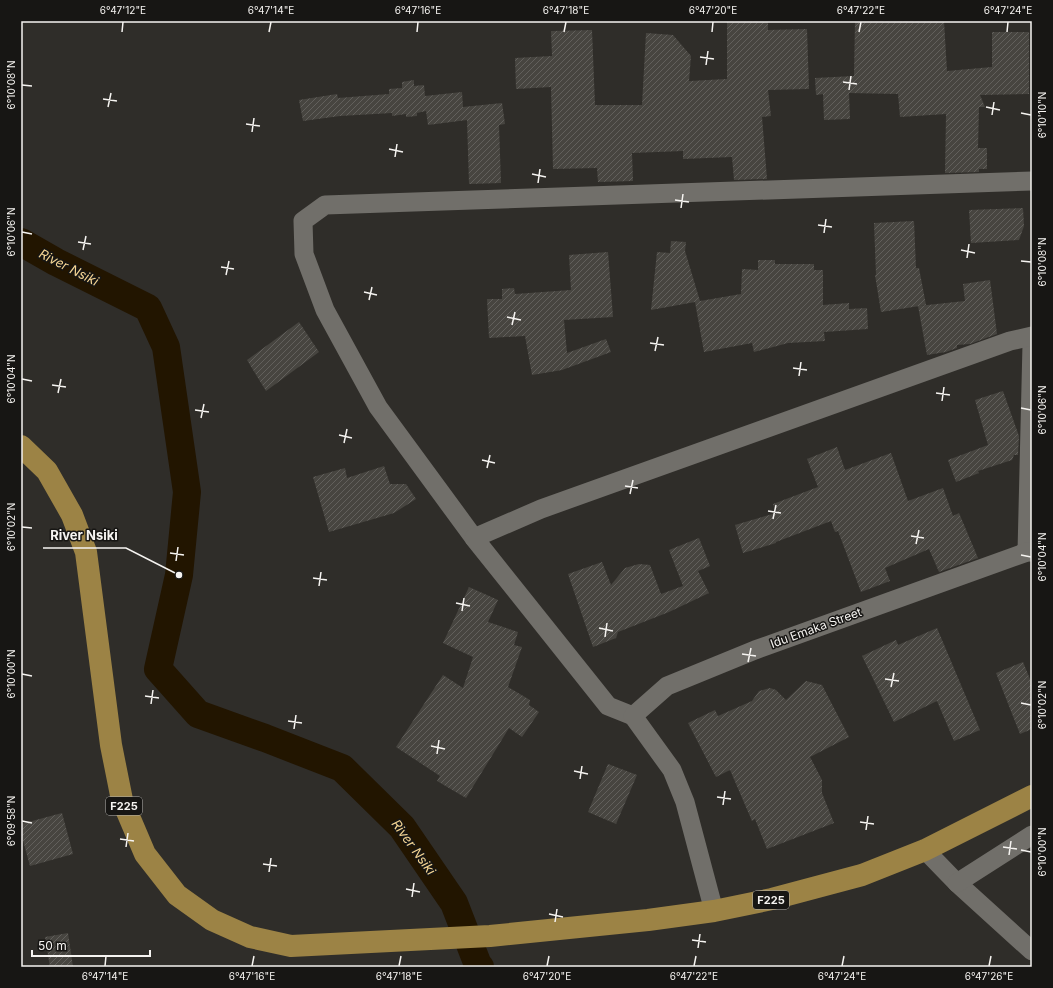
<svg xmlns="http://www.w3.org/2000/svg" width="1053" height="988" font-family="Inter,sans-serif">
<style>
.lines{fill:none;stroke-linecap:round;stroke-linejoin:round}
.river{stroke:#221500;stroke-width:28}
.building{fill:url(#building-hatch)}
.minor{stroke:#716f6a;stroke-width:19}
.major{stroke:#9c8345;stroke-width:22}
.ticks{fill:none;stroke:#f6f4f1;stroke-width:1.5}
.labels{text-anchor:middle;stroke-width:3;stroke-linejoin:round;paint-order:stroke}
.shield{fill:#171614;stroke:#b3b1af;stroke-width:1}
.shield-label{font-size:11px;font-weight:bold;fill:#f6f4f1}
.street-label{font-size:12px;fill:#f6f4f1;stroke:#171614}
.water-label{font-size:13px;font-style:italic;fill:#f5d593;stroke:#171614}
.leader{fill:none;stroke:#f6f4f1;stroke-width:1.5}
.callout-dot{fill:#f6f4f1;stroke:#171614;stroke-width:1.5}
.callout-label{font-size:13px;text-anchor:middle;font-weight:bold;fill:#f6f4f1;stroke:#171614;stroke-width:3;stroke-linejoin:round;paint-order:stroke}
.neatline{fill:none;stroke:#f6f4f1;stroke-width:1.5}
.ticks-label{font-size:10px;text-anchor:middle;fill:#f6f4f1}
</style>
<defs>
<pattern id="building-hatch" width="6" height="6" patternUnits="userSpaceOnUse"><rect width="6" height="6" fill="#474540"/><path d="M-1 1l2-2M0 6l6-6M5 7l2-2" fill="none" stroke="#62605c"/></pattern>
</defs>
<rect width="100%" height="100%" fill="#2f2d29"/>
<g class="lines">
<path class="river" d="M21 242 56 262 148 308 166 347 187 492 179 575 158 669 198 714 265 738 342 768 402 827 454 903 478 965 480 967"/>
</g>
<g class="building">
<path d="M727 21H768V30L807 29 809 89 768 90 771 116 762 117 767 179 734 180 732 157 683 159V151L632 153 633 181 598 182 597 168 553 169 551 87 516 89 515 58 552 56 551 31 592 30 595 105H642L646 33 673 35 691 56 689 81 727 79Z"/>
<path d="M855 21H944L947 71 992 67V32H1029V94L980 95 985 107H979L978 148H987V169H979V172L945 173 946 114 900 117 898 94 849 93 850 119 824 120 823 94 816 95 815 78 854 76Z"/>
<path d="M414 80V86L424 85 425 96 462 92 463 107 502 103 505 124 499 125 501 183 469 184 467 120 428 125 426 111 417 113V116L406 117V114L392 116V113L340 116 303 121 299 100 337 94 338 98 389 94V89L402 88V82Z"/>
<path d="M1023 208 1024 226 1019 240 971 243 969 210Z"/>
<path d="M914 221 916 268H919L926 305 881 312 875 275H876L874 223Z"/>
<path d="M671 241 686 242 685 251 700 301 741 294 742 269 758 270V260H775V264H814V270H823V305L849 303V309L867 308 868 329 824 332 825 341 788 343 754 352 752 343 704 352 695 302 651 310 657 252 670 253Z"/>
<path d="M608 252 613 317 564 320 567 353 606 339 611 352 562 370 532 375 525 336 489 338 487 299H502V289L514 288 515 294 571 290 569 255Z"/>
<path d="M990 280 997 334 970 344 957 345V348L946 352 927 355 918 306 965 301 963 284Z"/>
<path d="M299 322 319 352 266 391 247 360Z"/>
<path d="M1003 391 1019 436 1018 455H1014L1012 460 978 471 979 473 956 482 948 460 988 445 975 400Z"/>
<path d="M837 447 845 470 891 453 908 501 943 488 953 516 959 513 978 558 939 572 929 549 885 568 890 581 861 592 838 531 835 532 831 521 776 542V543L743 553 735 525 776 513 773 504 818 487 807 459Z"/>
<path d="M384 466 390 484H406L416 499 394 513 329 532 313 477 345 468 347 478Z"/>
<path d="M699 538 710 566 698 571 709 593 669 612 618 632 616 638 593 647 568 574 602 562 611 585 625 568 639 564 650 565 661 594 683 586 669 550Z"/>
<path d="M469 587 498 600 488 622 518 632 514 645 522 647 508 687 530 700 529 705 539 712 522 737 509 728 466 798 437 781 440 776 396 747 443 675 463 688 473 657 443 643Z"/>
<path d="M937 628 980 730 954 741 937 701 894 722 862 656 896 640 898 645Z"/>
<path d="M1023 662 1032 684V729L1020 734 996 673Z"/>
<path d="M806 681 822 685 849 737 810 757 822 780V793L834 823 767 849 755 819 752 821 730 770 716 777 688 723 715 710 718 716 752 701 759 691 770 688 776 690 786 700Z"/>
<path d="M608 764 637 775 616 824 588 812Z"/>
<path d="M62 813 73 854 30 866 21 833V824Z"/>
<path d="M68 933 73 967H50L45 937Z"/>
</g>
<g class="lines">
<g class="minor">
<path d="M474 538 378 407 325 310 304 254 303 221 325 205 1032 181"/>
<path d="M1027 552 1032 344"/>
<path d="M633 716 608 706 474 538 541 509 1010 341 1032 336"/>
<path d="M925 850 957 883 1032 951"/>
<path d="M957 883 1032 835"/>
<path d="M714 911 685 802 672 770 633 716 667 686 755 650 1027 552H1032"/>
</g>
<path class="major" d="M21 446 47 471 72 515 86 552 111 745 122 800 145 854 177 895 212 920 250 937 291 946 490 936 648 920 714 911 772 899 862 875 925 850 1032 796"/>
</g>
<path class="ticks" d="M122 32 123 22M269 32 271 22M417 32 418 22M564 32 566 22M712 32 713 22M859 32 861 22M1007 32 1008 22M700 57 714 59M706 65 708 51M843 82 857 84M22 85 32 86M849 90 851 76M103 99 117 101M108 107 111 93M986 107 1000 110M1021 113 1031 115M992 115 994 102M246 124 260 126M252 132 254 118M389 149 403 152M395 157 397 144M532 174 546 177M538 183 540 169M675 200 689 202M681 208 683 194M818 225 832 227M22 232 32 234M824 233 826 219M78 242 91 244M83 250 86 236M961 250 975 253M967 258 969 244M1021 261 1031 262M221 267 234 269M226 275 229 261M364 292 377 295M369 300 372 287M507 317 521 320M512 325 515 312M650 343 664 345M655 351 658 337M793 368 807 370M799 376 801 362M22 379 32 381M52 385 66 387M58 393 61 379M936 393 950 395M942 401 944 387M1021 408 1031 410M195 410 209 412M201 418 204 404M339 435 352 438M344 443 347 429M482 460 495 463M487 468 490 455M625 486 638 488M630 494 633 480M768 511 781 513M773 519 776 505M22 527 32 528M911 536 924 538M916 544 919 530M170 553 184 555M1021 555 1031 557M176 561 178 547M313 578 327 580M319 586 321 572M456 603 470 606M462 611 464 598M599 628 613 631M605 637 607 623M742 654 756 656M748 662 751 648M22 674 32 676M885 679 899 681M891 687 894 673M145 696 159 698M1021 703 1031 705M151 704 153 690M288 721 302 723M294 729 296 715M431 746 445 749M437 754 439 740M574 771 588 774M580 779 582 766M717 797 731 799M723 805 725 791M22 821 32 823M860 822 874 824M866 830 868 816M120 839 134 841M126 847 128 833M1003 847 1017 849M1021 850 1031 852M1009 855 1011 841M263 864 277 866M269 872 271 858M406 889 420 892M412 897 414 883M549 914 563 917M555 922 557 909M692 940 706 942M698 948 700 934M105 966 106 956M252 966 254 956M399 966 401 956M547 966 549 956M694 966 696 956M842 966 844 956M989 966 991 956"/>
<g class="labels">
<g class="shield">
<rect x="106" y="797" width="36" height="18" rx="3"/>
<rect x="753" y="891" width="36" height="18" rx="3"/>
</g>
<g class="shield-label">
<text x="124" y="810">F225</text>
<text x="771" y="904">F225</text>
</g>
<g class="street-label">
<text transform="translate(816 628) rotate(-20)" y="4">Idu Emaka Street</text>
</g>
<g class="water-label">
<text transform="translate(69 267) rotate(27)" y="5">River Nsiki</text>
<text transform="translate(414 847) rotate(54)" y="5">River Nsiki</text>
</g>
</g>
<path class="leader" d="M179 575L126 548H43"/>
<circle class="callout-dot" cx="179" cy="575" r="4"/>
<g class="callout-label">
<text x="84" y="540">River Nsiki</text>
</g>
<rect width="1053" height="988" fill="none" stroke="#171614" stroke-width="44"/>
<path d="M32 950v6h118v-6" fill="none" stroke="#f6f4f1" stroke-width="2"/>
<text x="38" y="950" font-size="12" fill="#f6f4f1" stroke="#171614" stroke-width="3" paint-order="stroke">50 m</text>
<rect x="22" y="22" width="1009" height="944" class="neatline"/>
<g class="ticks-label">
<text x="123" y="14">6°47'12"E</text>
<text x="271" y="14">6°47'14"E</text>
<text x="418" y="14">6°47'16"E</text>
<text x="566" y="14">6°47'18"E</text>
<text x="713" y="14">6°47'20"E</text>
<text x="861" y="14">6°47'22"E</text>
<text x="1008" y="14">6°47'24"E</text>
<text transform="translate(11 85) rotate(-90)" y="4">6°10'08"N</text>
<text transform="translate(1042 115) rotate(-90)" y="4">6°10'10"N</text>
<text transform="translate(11 232) rotate(-90)" y="4">6°10'06"N</text>
<text transform="translate(1042 262) rotate(-90)" y="4">6°10'08"N</text>
<text transform="translate(11 379) rotate(-90)" y="4">6°10'04"N</text>
<text transform="translate(1042 410) rotate(-90)" y="4">6°10'06"N</text>
<text transform="translate(11 527) rotate(-90)" y="4">6°10'02"N</text>
<text transform="translate(1042 557) rotate(-90)" y="4">6°10'04"N</text>
<text transform="translate(11 674) rotate(-90)" y="4">6°10'00"N</text>
<text transform="translate(1042 705) rotate(-90)" y="4">6°10'02"N</text>
<text transform="translate(11 821) rotate(-90)" y="4">6°09'58"N</text>
<text transform="translate(1042 852) rotate(-90)" y="4">6°10'00"N</text>
<text x="105" y="980">6°47'14"E</text>
<text x="252" y="980">6°47'16"E</text>
<text x="399" y="980">6°47'18"E</text>
<text x="547" y="980">6°47'20"E</text>
<text x="694" y="980">6°47'22"E</text>
<text x="842" y="980">6°47'24"E</text>
<text x="989" y="980">6°47'26"E</text>
</g>
</svg>
